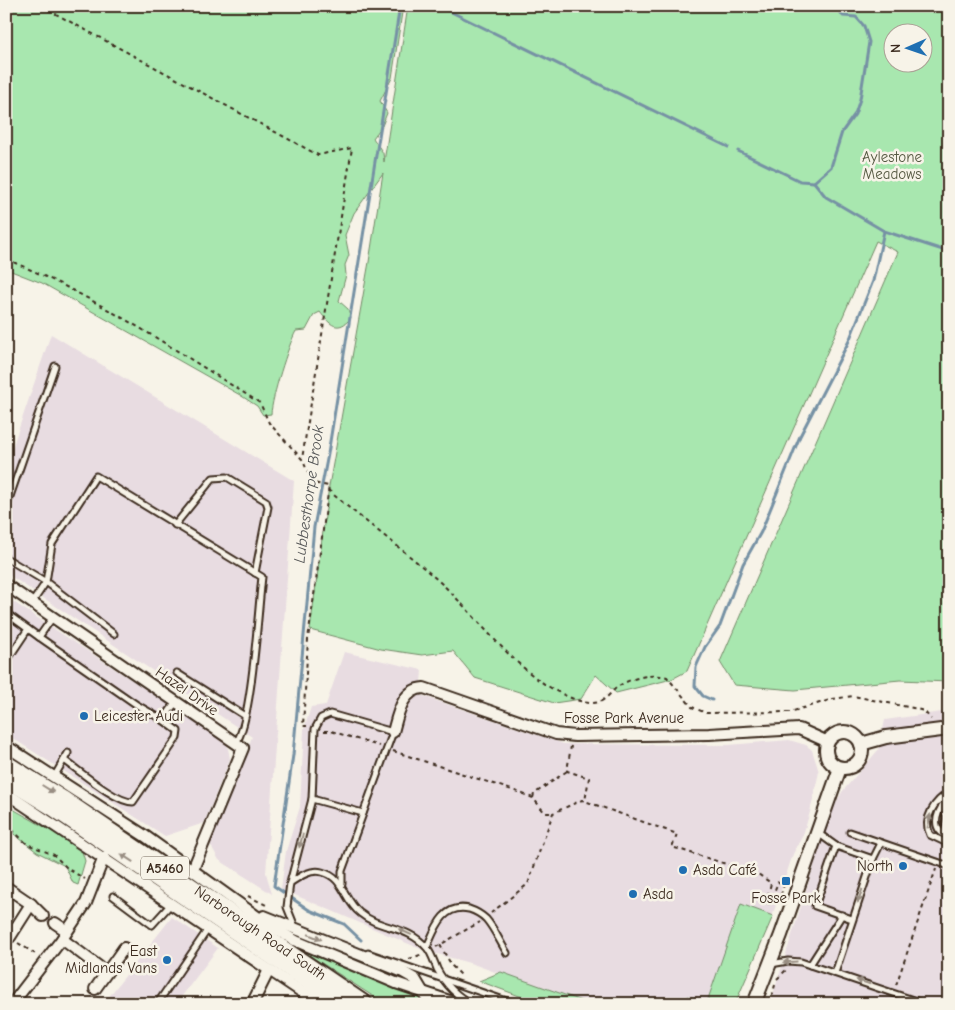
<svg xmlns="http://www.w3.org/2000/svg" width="955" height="1010" font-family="'Comic Neue',sans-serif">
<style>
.built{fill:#e8dce1}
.green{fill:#a8e7af;stroke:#728866;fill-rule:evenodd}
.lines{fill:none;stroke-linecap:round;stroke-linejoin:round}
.stream{stroke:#7691a4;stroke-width:3}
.service-casing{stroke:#3b2a1e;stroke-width:9}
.minor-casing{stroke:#3b2a1e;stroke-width:14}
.tertiary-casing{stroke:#3b2a1e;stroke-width:16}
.primary-casing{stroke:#3b2a1e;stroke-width:19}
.path{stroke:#3b2a1e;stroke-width:2;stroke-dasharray:4 4;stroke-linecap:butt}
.service{stroke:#f7f3e8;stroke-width:5}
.minor{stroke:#f7f3e8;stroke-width:10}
.tertiary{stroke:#f7f3e8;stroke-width:12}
.primary{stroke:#f7f3e8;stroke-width:15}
.oneway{fill:#998e83}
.poi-dot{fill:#1f6fb2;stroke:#f7f3e8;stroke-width:2}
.labels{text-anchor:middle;stroke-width:5;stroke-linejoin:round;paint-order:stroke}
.shield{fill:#f7f3e8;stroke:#73665b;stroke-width:1}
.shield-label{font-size:14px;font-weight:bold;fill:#3b2a1e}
.park-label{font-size:15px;fill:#565942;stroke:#f7f3e8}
.street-label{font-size:15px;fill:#3b2a1e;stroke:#f7f3e8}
.poi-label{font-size:15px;fill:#3b2a1e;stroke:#f7f3e8;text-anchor:start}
.water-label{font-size:16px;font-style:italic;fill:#545556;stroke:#f7f3e8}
</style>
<rect width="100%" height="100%" fill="#f7f3e8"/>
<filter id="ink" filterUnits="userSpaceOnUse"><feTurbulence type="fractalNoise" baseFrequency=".02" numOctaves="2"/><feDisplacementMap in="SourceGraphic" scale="10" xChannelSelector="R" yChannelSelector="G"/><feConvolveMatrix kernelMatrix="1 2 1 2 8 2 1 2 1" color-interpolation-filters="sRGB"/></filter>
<g filter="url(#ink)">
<g class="built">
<path d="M51 334 294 481 266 873 272 894 219 860 209 842 252 737 6 573V466Z"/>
<path d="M6 597 227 743 230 759 204 823 165 836 6 734Z"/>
<path d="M344 652 422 670 420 695 564 744 729 745 789 740 806 745 812 750 819 772 810 812 803 835 793 854 773 914 735 1004H583L473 964 423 950 281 889 286 851 300 807 304 729 311 707 326 705Z"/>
<path d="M949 711V1004H770L831 812 842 792 879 749 885 720Z"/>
<path d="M172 917 218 948 176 1004H103Z"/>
</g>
<g class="green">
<path d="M6 6H403L392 78 380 101 387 113 382 126 373 138 383 153 384 162 408 6H949V682L900 680 795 690 734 685 720 662 898 252 876 241 687 671 672 679 616 693 596 675 581 699 554 703 475 678 453 651 422 655 381 649 310 630 329 486 369 262 383 173 354 213 345 235 349 255 345 265 346 275 339 301 348 309 351 318C338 333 330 325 320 312L314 315 306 330 296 331C288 346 272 397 271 414L263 415 257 406 240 395 42 283 6 269ZM892 32H922V62H892Z"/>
<path d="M6 805 81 848 85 861 78 885 73 883 65 866 37 852 6 828Z"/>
<path d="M741 904 773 916 735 1004H685L687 996 707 1002Z"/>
<path d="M292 944 420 999 422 1004H385Z"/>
<path d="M501 972 590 1004H541L479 981Z"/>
</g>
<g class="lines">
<g class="stream">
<path d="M439 6 728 147"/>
<path d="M738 151 800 181 814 182"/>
<path d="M884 231 949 252"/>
<path d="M712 700 703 696 695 686 696 667 705 647 720 626 743 564 761 532 800 436 849 341 873 281 884 231 826 197 814 182 831 167 842 132 855 114 860 99 869 42 864 26 856 17 843 16 836 6"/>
<path d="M361 940 344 924 309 910 274 886 293 755 314 527 328 454 400 6"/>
</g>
<defs>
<g id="service">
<path d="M6 508 55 366"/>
<path d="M175 525 213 478 227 477 266 501 268 507 255 573"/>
<path d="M6 558 46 582 32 603"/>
<path d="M6 613 39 637 53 617"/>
<path d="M114 634 46 582 52 544 96 476 262 577C258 610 252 721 236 743"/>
<path d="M39 637 137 705 163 720 176 702"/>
<path d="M6 662 28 629"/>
<path d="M177 673 245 716"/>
<path d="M64 760C80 771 115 802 133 802L177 738 178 731 163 720"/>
<path d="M54 777 68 753"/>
<path d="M949 793C935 800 922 819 930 835L949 844"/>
<path d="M312 799 363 813"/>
<path d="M949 801 945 802C935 815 931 830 949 837"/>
<path d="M942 806 947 816 944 835"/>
<path d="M850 832 949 866"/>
<path d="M818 833 836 846 873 859 835 973"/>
<path d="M836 846 815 906 852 919"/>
<path d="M873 859 881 843"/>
<path d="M290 883C299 877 310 869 322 872 344 877 344 901 360 913 380 930 408 925 427 948 432 954 434 962 437 969 445 984 456 996 472 1004"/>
<path d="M113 896 152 925 171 904"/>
<path d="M295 927 287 907 290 883 312 799 315 729 321 718 330 714 393 732 342 871V884"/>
<path d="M427 947C435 929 443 903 469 909 475 911 481 914 486 919 494 928 500 942 507 953"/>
<path d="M368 953 515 1004"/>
<path d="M771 964 788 961 801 962 925 1004"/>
<path d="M810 965 842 915"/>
<path d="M157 1004 208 929"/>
</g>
<g id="minor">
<path d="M6 585 243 748 193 869"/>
<path d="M393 732C398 714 402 689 424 688L556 734 575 736 709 734 799 729 828 742"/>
<path d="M6 746 145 836 270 926 296 941 396 983 458 1004"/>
<path d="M6 793 320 1004"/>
<path d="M6 887 31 904 43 916"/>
<path d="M264 916 401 971 415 979 430 1004"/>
<path d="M55 923 67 931"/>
<path d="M10 937 31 904"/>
<path d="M62 939 106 972"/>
<path d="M95 989 124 948"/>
<path d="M12 1004 62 939 86 903 104 857"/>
<path d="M252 1004 269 970"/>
</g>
<g id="tertiary">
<circle cx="844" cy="750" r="18"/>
<path d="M861 744 886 737 949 729"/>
<path d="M754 1004 781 935 840 768"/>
</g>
<g id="primary">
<path id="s1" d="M6 763 62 798 365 1004"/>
<path d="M6 779 53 808 341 1004"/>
</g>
</defs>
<use href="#service" class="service-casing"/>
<use href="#minor" class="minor-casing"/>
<use href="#tertiary" class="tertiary-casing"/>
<use href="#primary" class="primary-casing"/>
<g class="path">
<path d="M41 6 318 155 352 148 302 459"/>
<path d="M6 259C97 297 177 351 260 403L269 423 302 459 313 483 329 486 308 639 303 726H307"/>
<path d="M328 490C365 522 406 551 442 584 484 623 523 684 580 701 586 703 593 704 599 702 605 700 611 693 616 688 629 678 651 673 667 677L692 707 706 713 790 712 833 699 853 696 913 708 924 711 931 719"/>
<path d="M324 731H331L379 746"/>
<path d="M571 746 567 771 589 778 585 801"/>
<path d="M393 751 518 792 533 798 545 813H553"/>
<path d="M533 798 534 794 567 771"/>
<path d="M6 824 27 844 54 855 68 869 85 879"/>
<path d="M248 896 266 905"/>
<path d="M779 903 784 884"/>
<path d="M491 913 528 884 553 813 582 800 677 834 672 847 758 874 771 883 766 904 769 905 778 882 787 885"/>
<path d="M18 943 37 955"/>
<path d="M440 945 452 966 463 977"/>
<path d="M436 947 480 922"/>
<path d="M409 959 423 954"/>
<path d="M777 979 786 970"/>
<path d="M896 985 936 869"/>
<path d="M770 1004 775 985"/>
</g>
<use href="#service" class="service"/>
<use href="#minor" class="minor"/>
<use href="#tertiary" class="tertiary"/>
<use href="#primary" class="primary"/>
</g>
<defs><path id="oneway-solid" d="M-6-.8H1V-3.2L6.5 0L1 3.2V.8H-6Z" transform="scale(1.25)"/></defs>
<g class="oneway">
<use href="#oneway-solid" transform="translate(48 789) rotate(32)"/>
<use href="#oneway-solid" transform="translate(929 821) rotate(-79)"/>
<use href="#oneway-solid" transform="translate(301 841) rotate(105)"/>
<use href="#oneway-solid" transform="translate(127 858) rotate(-146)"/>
<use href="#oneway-solid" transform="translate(860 896) rotate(109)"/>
<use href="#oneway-solid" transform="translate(405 932) rotate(-155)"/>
<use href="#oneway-solid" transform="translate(315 937) rotate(22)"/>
<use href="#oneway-solid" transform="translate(790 962) rotate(177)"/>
<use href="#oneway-solid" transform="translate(863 982) rotate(-162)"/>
</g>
</g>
<g class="poi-dot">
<circle cx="84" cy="716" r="5"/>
<circle cx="903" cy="866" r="5"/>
<circle cx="683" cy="870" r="5"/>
<rect x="781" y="876" width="10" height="10" rx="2.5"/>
<circle cx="633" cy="894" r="5"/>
<circle cx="167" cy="960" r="5"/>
</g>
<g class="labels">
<rect class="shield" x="141" y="856.5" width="48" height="23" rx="4"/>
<g class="shield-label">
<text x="165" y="873">A5460</text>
</g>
<g class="park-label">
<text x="892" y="162">Aylestone<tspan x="892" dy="17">Meadows</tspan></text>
</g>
<g class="street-label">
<text transform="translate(187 691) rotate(35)" y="5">Hazel Drive</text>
<text x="624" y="723">Fosse Park Avenue</text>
<text dy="5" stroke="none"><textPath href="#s1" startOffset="306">Narborough Road South</textPath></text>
</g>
<g class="poi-label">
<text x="94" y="721">Leicester Audi</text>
<text x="893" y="871" text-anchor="end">North</text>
<text x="693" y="875">Asda Café</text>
<text x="643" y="899">Asda</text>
<text x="786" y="903" text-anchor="middle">Fosse Park</text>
<text x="157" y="956" text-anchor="end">East<tspan x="157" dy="17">Midlands Vans</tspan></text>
</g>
<g class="water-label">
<text transform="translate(308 494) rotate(-82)" y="6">Lubbesthorpe Brook</text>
</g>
</g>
<rect width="955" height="1010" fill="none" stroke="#f7f3e8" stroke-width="25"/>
<rect x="12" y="12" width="930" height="985" fill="none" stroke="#3b2a1e" stroke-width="2" filter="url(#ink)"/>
<g transform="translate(908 48) rotate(268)"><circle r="24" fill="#f7f3e8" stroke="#aca397"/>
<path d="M0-4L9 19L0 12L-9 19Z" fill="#1f6fb2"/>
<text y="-8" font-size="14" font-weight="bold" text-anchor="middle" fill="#3b2a1e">N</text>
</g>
</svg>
